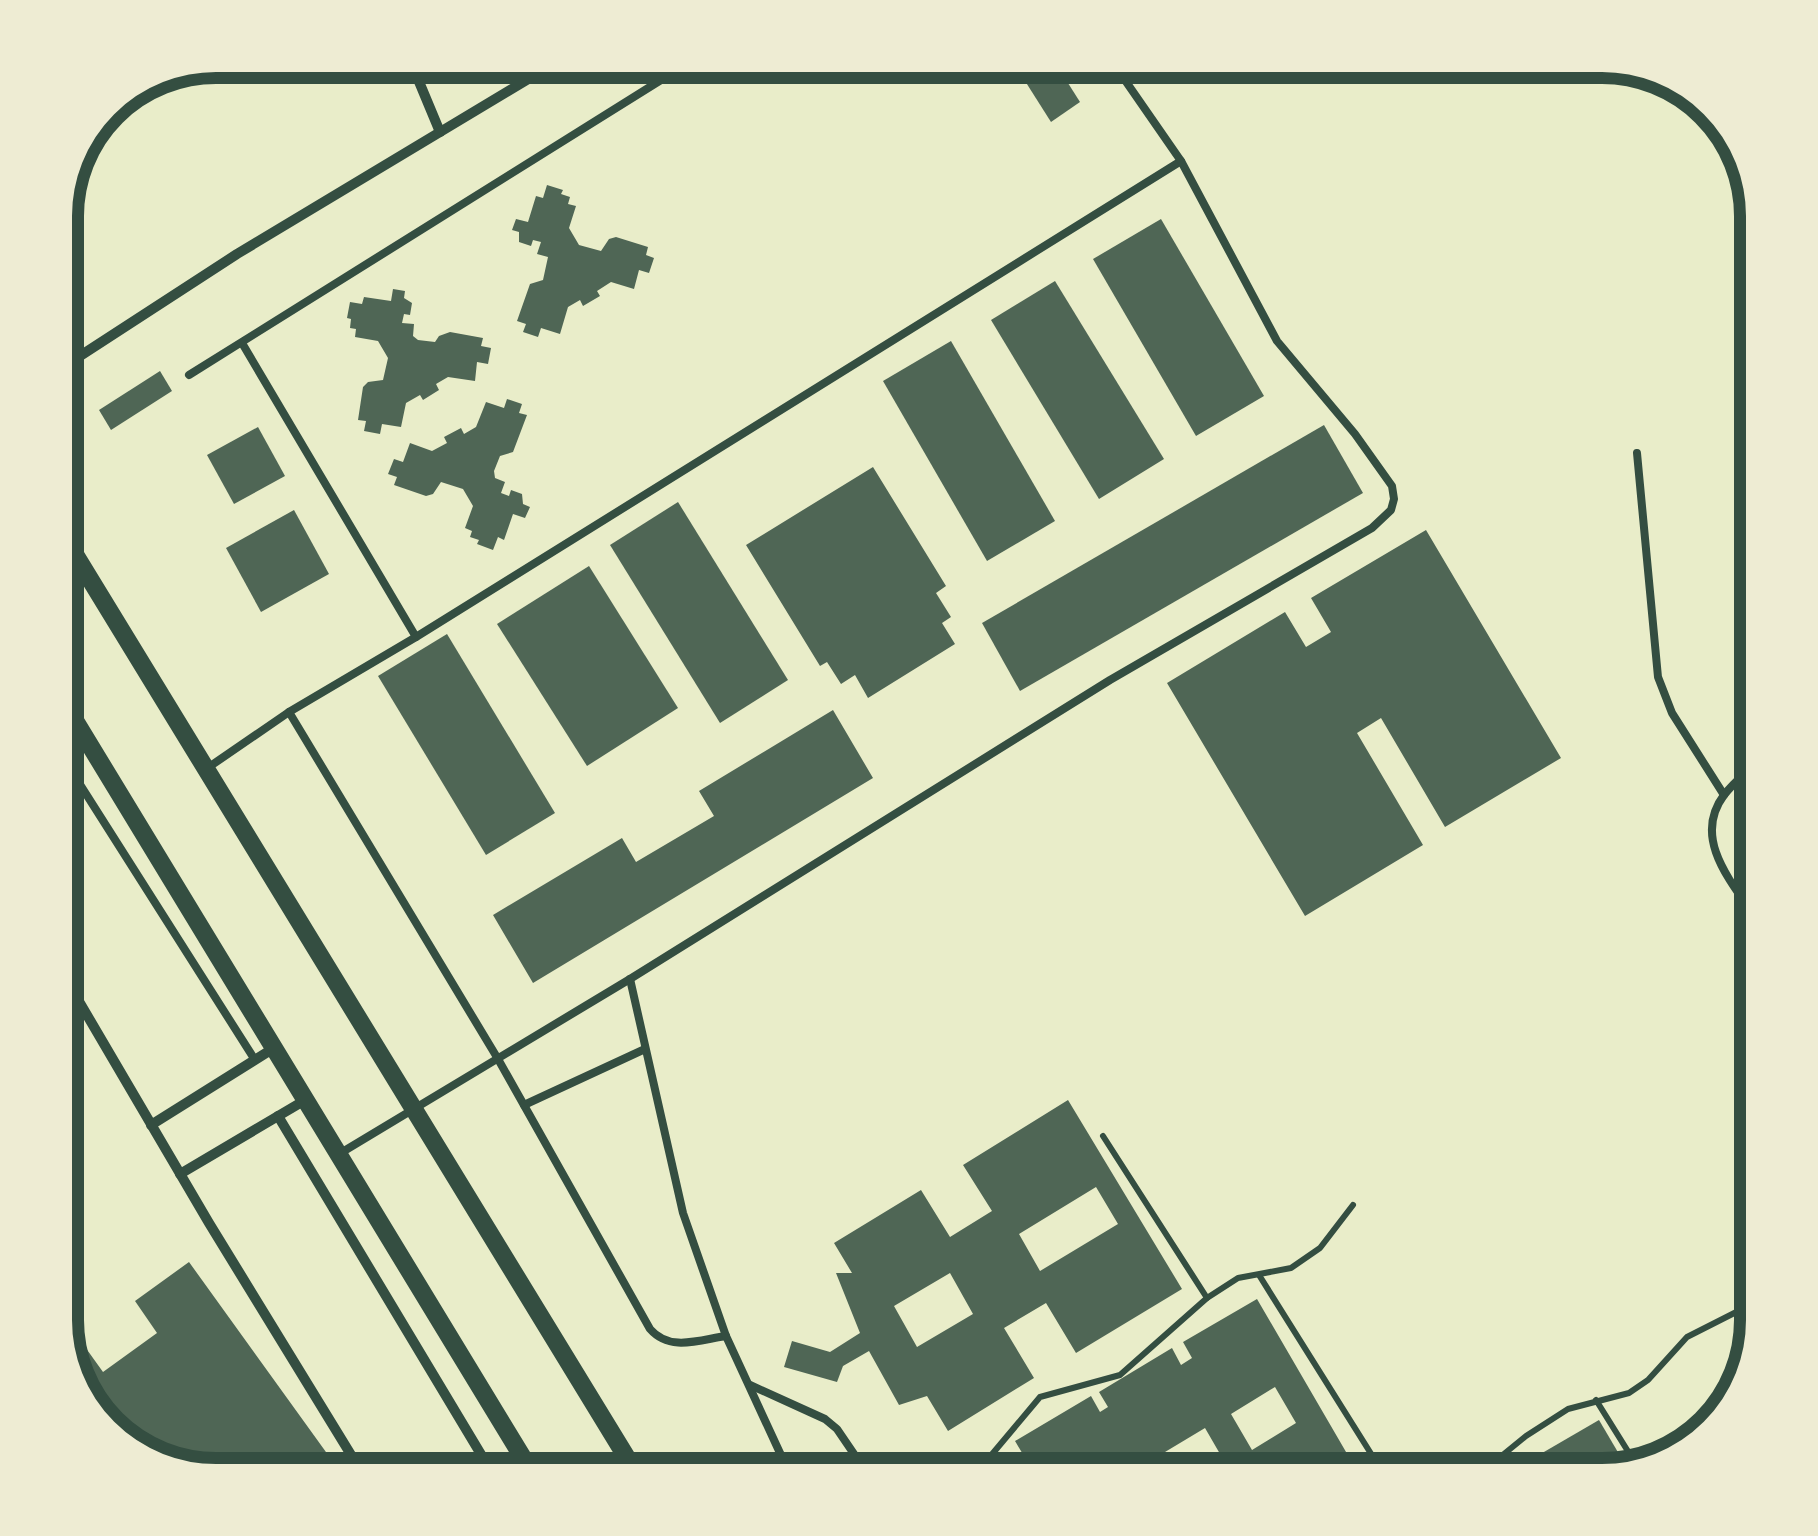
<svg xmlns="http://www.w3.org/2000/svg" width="1818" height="1536" font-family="'DM Sans',sans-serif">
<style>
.building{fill:#4f6655;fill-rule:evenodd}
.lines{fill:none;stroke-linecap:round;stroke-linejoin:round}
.path{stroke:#344e41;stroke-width:6}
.service{stroke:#344e41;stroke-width:8}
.minor{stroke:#344e41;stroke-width:10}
.tertiary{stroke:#344e41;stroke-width:18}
.rim{fill:none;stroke:#344e41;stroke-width:12}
</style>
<rect width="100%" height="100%" fill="#e9edc9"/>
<g class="building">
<path d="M1054 61 1080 102 1051 122 1025 81Z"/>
<path d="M547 185 563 190 561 194 570 197 568 204 576 206 569 228 579 245 601 251 609 239 616 237 648 247 646 255 654 258 649 273 639 270 634 289 611 282 597 291 600 296 583 306 580 300 568 307 560 334 541 328 538 337 523 332 526 324 517 321 530 284 543 280 548 257 537 254 541 242 533 240 531 246 519 242V232L512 230 516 219 528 222 536 196 543 198Z"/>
<path d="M1161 219 1264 396 1196 436 1093 259Z"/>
<path d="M1055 281 1164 459 1099 499 991 320Z"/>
<path d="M393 289 405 291 404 298 412 303 410 315 404 314 402 323 414 324 413 336 418 340 435 342 439 336 450 332 483 338 481 346 491 348 488 364 477 362 475 381 448 377 436 384 439 390 423 400 420 395 406 403 401 427 382 424 380 434 364 431 366 421 358 420 363 387 368 382 383 380 388 358 378 341 355 337 356 329 350 328 351 319 347 318 350 302 362 304 364 297 391 301Z"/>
<path d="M951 341 1055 521 987 561 883 381Z"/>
<path d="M160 371 172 391 111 430 99 410Z"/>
<path d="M507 399 522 404 519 413 527 415 513 452 500 456 494 471 495 478 505 482 501 493 509 496 511 490 522 494 523 504 530 507 525 518 513 514 504 540 498 537 493 550 477 544 479 540 470 537 472 531 465 528 473 506 463 489 441 482 433 494 426 496 394 485 397 477 388 474 394 459 403 462 410 443 432 451 447 443 444 437 461 428 464 434 476 427 486 402 504 408Z"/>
<path d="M1324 425 1363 493 1020 691 982 623Z"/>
<path d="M258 427 285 476 234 504 207 455Z"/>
<path d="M873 467 946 586 936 593 951 617 942 623 955 644 868 698 855 675 841 684 827 662 820 666 746 545Z"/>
<path d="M678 502 788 680 720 723 610 545Z"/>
<path d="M294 510 329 574 261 612 226 548Z"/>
<path d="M1426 530 1561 758 1445 827 1381 718 1357 733 1423 845 1305 916 1167 683 1285 612 1306 647 1331 632 1311 598Z"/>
<path d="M589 566 678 708 587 766 497 624Z"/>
<path d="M447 634 555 813 486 855 378 676Z"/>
<path d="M833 710 873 778 533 983 493 915 622 838 636 862 714 816 699 791Z"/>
<path d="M1068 1100 1182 1289 1076 1353 1046 1303 1004 1328 1034 1378 948 1431 927 1396 899 1405 869 1351 843 1366 837 1382 784 1367 792 1341 830 1352 860 1333 836 1273H852L834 1243 921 1190 950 1237 992 1211 963 1165ZM1096 1187 1118 1224 1040 1271 1019 1234ZM950 1273 973 1314 917 1347 894 1306Z"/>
<path d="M189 1262 331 1459 311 1474 312 1476H215L184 1464 179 1456 173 1460 113 1437 60 1330V1312L103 1372 157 1333 135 1301Z"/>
<path d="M1257 1299 1360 1476H1210L1227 1466 1205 1428 1125 1476H1002L1027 1461 1015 1441 1091 1396 1100 1412 1108 1407 1099 1392 1172 1348 1181 1365 1192 1358 1183 1342ZM1275 1387 1296 1423 1252 1450 1231 1414Z"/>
<path d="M1599 1420 1629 1471 1602 1476H1533L1525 1463Z"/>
</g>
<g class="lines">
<g class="path">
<path d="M1103 1136 1207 1298"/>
<path d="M1259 1275 1385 1476"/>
<path d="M1596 1400 1639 1469"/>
<path d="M937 1476 988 1459 1040 1397 1120 1375 1207 1298 1238 1278 1291 1268 1320 1248 1353 1205"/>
<path d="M1477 1476 1526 1436 1568 1409 1629 1393 1648 1380 1687 1337 1758 1301"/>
</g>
<g class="service">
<path d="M242 343 416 637"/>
<path d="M189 375 693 60"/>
<path d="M1637 453 1658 677 1672 713 1724 795"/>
<path d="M289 712 498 1059 650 1329C670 1352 699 1340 726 1336"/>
<path d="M60 753 255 1060"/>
<path d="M206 769 289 712 416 637 1181 161"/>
<path d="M1758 921C1733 884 1691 839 1724 795 1734 782 1747 772 1758 761"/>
<path d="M630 979 683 1213 726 1336 780 1453 796 1476"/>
<path d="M524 1105 645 1049"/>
<path d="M339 1154 630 979 1110 680 1372 528 1391 510 1394 499 1392 486 1355 434 1277 341 1181 161 1111 60"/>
<path d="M750 1385 825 1419 837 1429 869 1476"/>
</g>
<g class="minor">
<path d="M410 60 440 132"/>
<path d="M60 369 237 254 560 60"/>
<path d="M60 969 209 1223 364 1476"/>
<path d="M278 1116 494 1476"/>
<path d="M151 1125 274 1048"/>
<path d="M180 1174 307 1099"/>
</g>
<g class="tertiary">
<path d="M60 530 638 1476"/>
<path d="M60 696 534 1476"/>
</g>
</g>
<path d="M0 0H1818V1536H0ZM216 78H1602A138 138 0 0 1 1740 216V1320A138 138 0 0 1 1602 1458H216A138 138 0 0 1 78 1320V216A138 138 0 0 1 216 78Z" fill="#eeecd3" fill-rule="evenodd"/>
<path class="rim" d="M216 78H1602A138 138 0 0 1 1740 216V1320A138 138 0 0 1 1602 1458H216A138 138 0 0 1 78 1320V216A138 138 0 0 1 216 78Z"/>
</svg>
